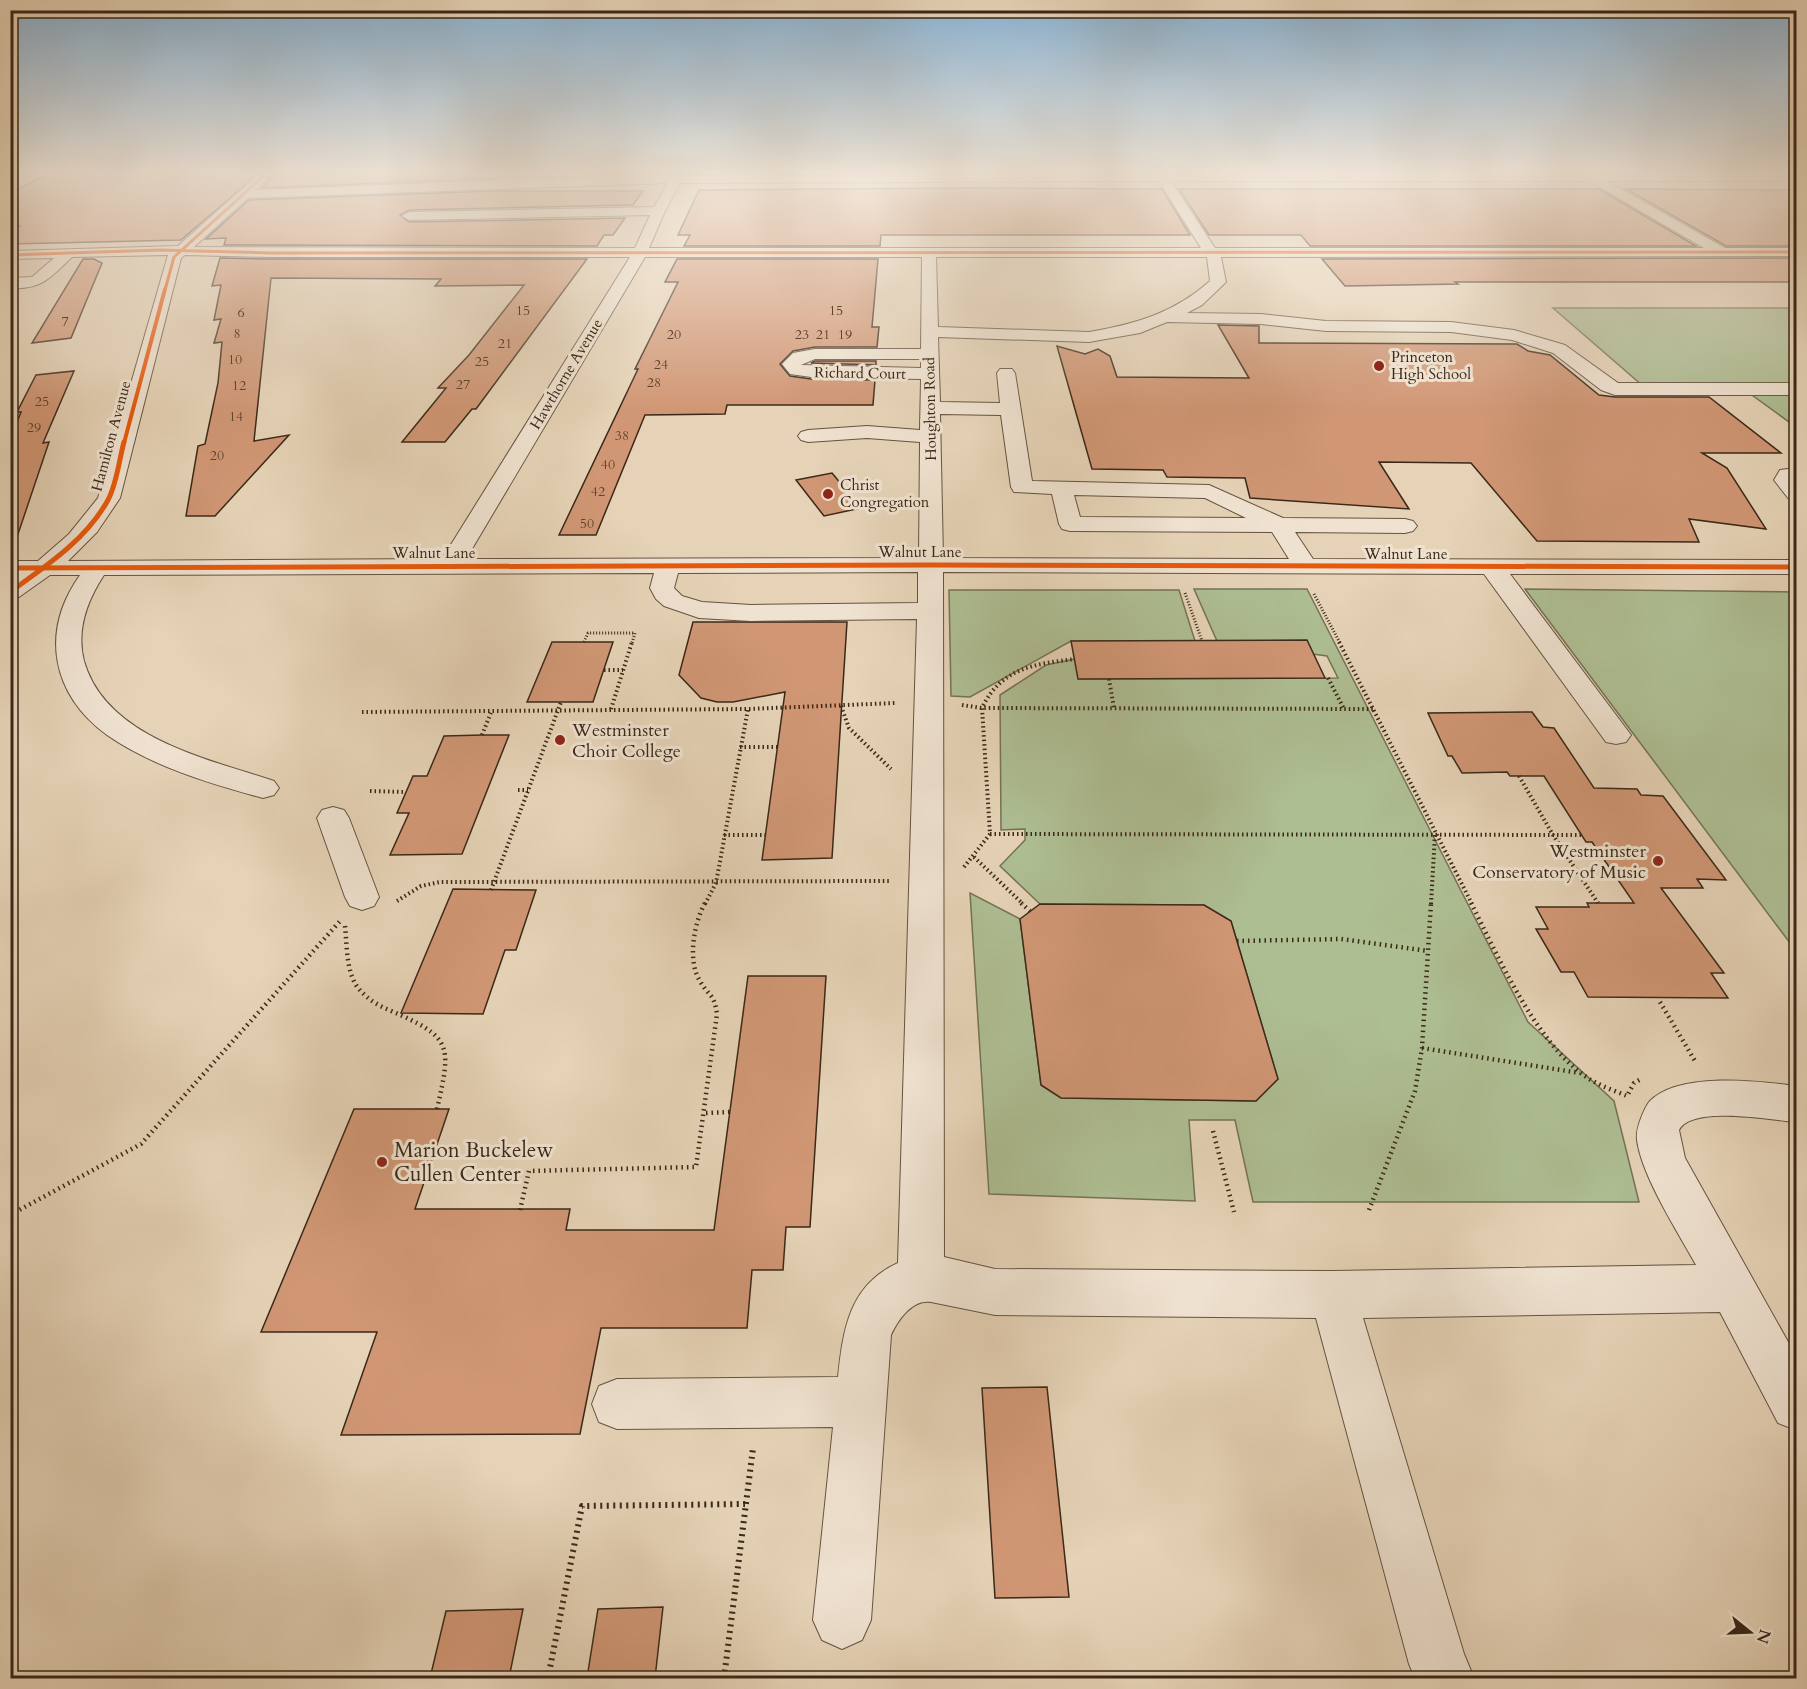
<svg xmlns="http://www.w3.org/2000/svg" width="1807" height="1689" font-family="Cardo,serif">
<style>
.green{fill:#aebe93;stroke:#747356;stroke-width:1.5}
.building{fill:#d19775;stroke:#3a2818;stroke-width:1.5}
.lines{fill:none;stroke-linecap:round;stroke-linejoin:round}
.minor-casing{stroke:#655340;stroke-width:2}
.path-far3{stroke:#3a2818;stroke-width:3;stroke-dasharray:1 2;stroke-linecap:butt}
.path-far2{stroke:#3a2818;stroke-width:4;stroke-dasharray:1.5 3;stroke-linecap:butt}
.path-far1{stroke:#3a2818;stroke-width:4.5;stroke-dasharray:1.5 4;stroke-linecap:butt}
.path{stroke:#3a2818;stroke-width:6;stroke-dasharray:2 4.5;stroke-linecap:butt}
.minor{fill:#efe2d0;fill-rule:evenodd}
.cycleway-far2-casing{stroke:#efe2d0;stroke-width:4.5}
.cycleway-far1-casing{stroke:#efe2d0;stroke-width:6}
.cycleway-casing{stroke:#efe2d0;stroke-width:8}
.cycleway-far2{stroke:#e8590c;stroke-width:3}
.cycleway-far1{stroke:#e8590c;stroke-width:4}
.cycleway{stroke:#e8590c;stroke-width:5}
.poi-dot{fill:#8f2418;stroke:#efe2d0;stroke-width:2}
.labels{text-anchor:middle;stroke-width:6;stroke-linejoin:round;paint-order:stroke}
.far-number-label{font-size:14px;fill:#60442f}
.far-poi-label{font-size:15px;fill:#3a2818;stroke:#efe2d0;text-anchor:start}
.far-street-label{font-size:15px;fill:#3a2818;stroke:#efe2d0}
.poi-label{font-size:18px;fill:#3a2818;stroke:#efe2d0;text-anchor:start}
.near-poi-label{font-size:21px;fill:#3a2818;stroke:#efe2d0;text-anchor:start}
</style>
<rect width="100%" height="100%" fill="#e6d3b7"/>
<filter id="stains"><feTurbulence type="fractalNoise" baseFrequency=".00333" numOctaves="4"/><feColorMatrix values="0 0 0 0 .2 0 0 0 0 .09 0 0 0 0 .02 0 0 0 .5 -.17"/></filter>
<radialGradient id="worn" r=".72"><stop offset=".6" stop-color="#630" stop-opacity="0"/><stop offset="1" stop-color="#630" stop-opacity=".3"/></radialGradient>
<g class="green">
<path d="M1553 308H1796V427L1742 388 1643 386Z"/>
<path d="M1194 589H1307L1528 1022 1614 1101 1639 1202H1253L1235 1120H1189L1195 1201 989 1194 970 893 1020 919 1041 1085 1061 1098 1256 1101 1278 1079 1231 921 1204 905 1040 904 1000 866 1025 840V829L1001 830 1000 695 1046 665 1075 659 1079 679 1338 678 1327 656 1217 641Z"/>
<path d="M1525 589 1796 592V951Z"/>
<path d="M949 590H1179L1195 641H1071L970 697 951 696Z"/>
</g>
<g class="building">
<path d="M53 172H260L181 240 10 244V232L20 226 10 219V193Z"/>
<path d="M263 172H504L501 178 262 188 270 178Z"/>
<path d="M966 188 1162 189 1190 235H881L880 246H684L690 235H678L699 190Z"/>
<path d="M1179 189H1599L1696 246H1310L1301 235H1209Z"/>
<path d="M1626 189 1797 190V246H1726Z"/>
<path d="M494 191H643L633 205 409 210 400 215 409 222 625 218 613 235H604L597 246 224 245 226 238 206 239 249 200Z"/>
<path d="M220 258 270 259H587L476 409H472L445 442H402L446 388H438L469 355 524 285 435 286 441 279 271 278 254 441 289 435 215 516H186L198 446 205 444 218 383 222 342 214 343 221 319 214 320 221 285 212 286Z"/>
<path d="M1797 258V282H1455L1458 284 1345 286 1322 259Z"/>
<path d="M83 259H94L102 263 71 338 32 343Z"/>
<path d="M677 259H878L872 327H879L877 347H815L793 351 780 364 790 376 811 379 875 380 873 405H727L725 414 645 415 596 535H559L638 369H635L678 282H665Z"/>
<path d="M1218 325 1259 326V343L1517 344 1528 351 1550 355 1599 395 1615 397H1709L1781 453H1702L1727 468 1766 529 1689 519 1699 542 1537 541 1471 463 1379 462 1409 509 1250 498 1245 478 1167 477 1163 470 1092 469 1057 346 1085 354 1098 349 1110 356 1117 377 1249 378Z"/>
<path d="M815 361H876V365L811 363Z"/>
<path d="M74 371 43 443 49 442 16 540 10 539V440L21 412H17L36 375Z"/>
<path d="M832 473 861 508 824 516 796 480Z"/>
<path d="M693 622H847L832 858 762 860 785 692 733 702H717L701 698 679 675Z"/>
<path d="M1307 640 1325 678 1078 679 1071 641Z"/>
<path d="M552 642H613L593 702H527Z"/>
<path d="M1532 712 1543 727 1554 728 1594 788 1637 789 1641 795 1663 796 1726 880 1697 879 1703 888H1661L1724 973H1711L1728 998 1588 997 1574 972H1561L1536 929H1548L1536 907H1589L1587 903H1634L1592 842H1586L1544 776H1510L1507 772 1462 773 1452 756H1448L1428 713Z"/>
<path d="M482 735H509L462 854 390 855 409 813H397L413 776H427L444 736Z"/>
<path d="M453 889 536 890 516 950H505L483 1014 401 1013Z"/>
<path d="M1040 904 1204 905 1231 921 1278 1079 1256 1101 1061 1098 1041 1085 1020 919Z"/>
<path d="M748 976H826L810 1227H786L783 1270H752L747 1328H601L580 1434 341 1435 377 1332H261L354 1109H449L415 1209H570L566 1230H714Z"/>
<path d="M1047 1387 1069 1597 995 1598 982 1388Z"/>
<path d="M663 1607 655 1678H587L598 1609Z"/>
<path d="M523 1609 509 1678H430L446 1611Z"/>
</g>
<g class="lines">
<defs>
<g id="minor">
<path d="M1153 172 1796 173V181H1607L1725 248H1796V256L1221 257 1226 282 1202 305 1187 313 1261 314 1326 321 1451 322 1514 330 1565 345 1618 383H1796V395H1615L1601 390 1553 353 1512 340 1451 332 1326 331 1261 324 1167 322 1140 333 1089 342 938 337 940 402 1000 403 997 373 1000 369H1012L1015 373 1032 481 1209 485 1283 518 1405 519 1413 521 1417 526 1413 531 1405 533 1295 532 1313 559 1796 560V574H1510L1631 735 1626 742 1616 744 1606 742 1484 574 943 572 944 1257 995 1269 1333 1271 1696 1265C1678 1232 1642 1177 1637 1140 1636 1132 1638 1126 1641 1118 1643 1113 1646 1106 1649 1102 1678 1071 1759 1081 1796 1086V1122C1772 1120 1692 1105 1679 1130L1685 1158 1796 1356V1430L1778 1423 1720 1312 1363 1318 1464 1654 1474 1678H1415L1409 1664 1316 1318 995 1315 931 1302C912 1299 898 1320 891 1335L871 1620 862 1640 842 1649 822 1640 813 1620 833 1427 617 1429 599 1422 592 1404 599 1386 617 1379 838 1377C843 1330 849 1285 898 1263L917 619 751 621 699 618 664 606 656 599 650 588 654 573 104 575C87 601 76 630 84 661 106 738 208 759 274 781L279 788 274 795 263 798C211 784 151 766 107 735 51 694 40 631 80 575H50L19 597 10 599V580L18 575H10V561H38L69 534 98 498 168 255 72 257C51 277 42 290 10 288V278L32 277 54 258 10 259V251L178 246 258 175 262 174 268 178 256 190 611 176 1154 174ZM1159 181 1201 248H649L665 211 680 183ZM1171 181H1589L1704 248H1215ZM668 183 654 207 409 212 402 216 409 220 650 215 635 248 194 247 248 198ZM185 255 270 257H630L442 559 68 561 97 532 120 498 181 258ZM645 257H922L921 349H815L793 353 782 364 790 374 811 377 921 379 920 430 867 426 808 430 801 432 798 436 801 440 808 442 867 438 920 442 919 558 466 559ZM936 257H1207L1210 281C1174 313 1136 324 1089 332L938 327ZM815 359H921V368L801 365ZM940 414 1001 415 1011 487 1014 492 1052 494 1059 524 1062 529 1070 531 1272 532 1289 559 943 558ZM1074 495 1205 498 1246 518 1080 517ZM918 572V603L751 605 702 602 682 596 674 588 678 573Z"/>
<path d="M10 221 18 225 10 230Z"/>
<path d="M1788 469H1796V499L1788 498 1774 480 1780 470Z"/>
<path d="M333 807 344 810 349 818 379 897 374 906 362 910 350 906 345 897 317 818 322 810Z"/>
</g>
</defs>
<use href="#minor" class="minor-casing"/>
<g class="path-far3">
<path d="M1185 593 1202 641"/>
<path d="M1314 594 1340 643"/>
<path d="M584 642 588 633H635L632 643"/>
</g>
<g class="path-far2">
<path d="M1339 642 1472 904"/>
<path d="M604 670H623"/>
<path d="M1328 678 1344 709"/>
<path d="M1109 679 1114 708"/>
<path d="M962 705 982 708 1375 709"/>
<path d="M841 706 849 728 891 769"/>
<path d="M611 709 632 642"/>
<path d="M362 712 748 709 895 703"/>
<path d="M482 735 492 710"/>
<path d="M740 747H778"/>
<path d="M1519 776 1553 835 1598 903"/>
<path d="M518 790H528"/>
<path d="M370 791 406 792"/>
<path d="M990 834 1582 835"/>
<path d="M724 835H766"/>
<path d="M974 857 1023 904"/>
<path d="M964 867 990 834 982 708C1001 668 1034 664 1075 659"/>
<path d="M491 890 561 702"/>
<path d="M397 901 421 886 440 882 889 881"/>
<path d="M705 904 716 883 748 709"/>
<path d="M1431 904 1435 834"/>
</g>
<g class="path-far1">
<path d="M1021 903 1030 911"/>
<path d="M1471 903C1498 956 1535 1041 1585 1076 1597 1085 1613 1090 1627 1096L1634 1083 1641 1079"/>
<path d="M345 926C347 945 346 968 356 985 364 997 377 1005 389 1010 452 1037 452 1044 437 1109"/>
<path d="M1237 941 1341 939 1428 951"/>
<path d="M1660 1002 1695 1061"/>
<path d="M1422 1048 1580 1073"/>
<path d="M706 1113 730 1112"/>
<path d="M1213 1131 1234 1212"/>
<path d="M520 1210 529 1171 696 1167 717 1014C714 993 709 997 700 981 687 961 694 923 705 903"/>
<path d="M1369 1210 1415 1091 1422 1048 1431 903"/>
<path d="M10 1215 141 1144 341 920"/>
</g>
<g class="path">
<path d="M549 1673 582 1506 745 1504"/>
<path d="M724 1678 753 1448"/>
</g>
<use href="#minor" class="minor"/>
<defs>
<g id="cycleway-far2">
<path d="M10 255 159 250 270 253 1796 252"/>
<path d="M165 290 174 257 268 172"/>
</g>
<path id="cycleway-far1" d="M124 443 165 289"/>
<g id="cycleway">
<path d="M10 568 931 565 1796 567"/>
<path d="M10 592C46 566 86 540 108 500 117 483 119 460 124 442"/>
</g>
</defs>
<use href="#cycleway-far2" class="cycleway-far2-casing"/>
<use href="#cycleway-far1" class="cycleway-far1-casing"/>
<use href="#cycleway" class="cycleway-casing"/>
<use href="#cycleway-far2" class="cycleway-far2"/>
<use href="#cycleway-far1" class="cycleway-far1"/>
<use href="#cycleway" class="cycleway"/>
</g>
<linearGradient id="sky" x2="0" y2="1"><stop stop-color="#89b4d6"/><stop offset="0.42" stop-color="#f4ebdf"/><stop offset="1" stop-color="#f4ebdf" stop-opacity="0"/></linearGradient>
<rect width="1807" height="409" fill="url(#sky)"/>
<g class="poi-dot">
<circle cx="1379" cy="366" r="6"/>
<circle cx="828" cy="494" r="6"/>
<circle cx="560" cy="740" r="6"/>
<circle cx="1658" cy="861" r="6"/>
<circle cx="382" cy="1162" r="6"/>
</g>
<g class="labels">
<g class="far-number-label">
<text x="523" y="315">15</text>
<text x="836" y="315">15</text>
<text x="241" y="317">6</text>
<text x="65" y="326">7</text>
<text x="237" y="338">8</text>
<text x="674" y="339">20</text>
<text x="802" y="339">23</text>
<text x="823" y="339">21</text>
<text x="845" y="339">19</text>
<text x="505" y="348">21</text>
<text x="235" y="364">10</text>
<text x="482" y="366">25</text>
<text x="661" y="369">24</text>
<text x="654" y="387">28</text>
<text x="463" y="389">27</text>
<text x="239" y="390">12</text>
<text x="42" y="406">25</text>
<text x="236" y="421">14</text>
<text x="34" y="432">29</text>
<text x="622" y="440">38</text>
<text x="217" y="460">20</text>
<text x="608" y="469">40</text>
<text x="598" y="496">42</text>
<text x="587" y="528">50</text>
</g>
<g class="far-poi-label">
<text x="1391" y="362">Princeton<tspan x="1391" dy="17">High School</tspan></text>
<text x="840" y="490">Christ<tspan x="840" dy="17">Congregation</tspan></text>
</g>
<g class="far-street-label">
<text transform="translate(860 373) rotate(1)" y="5">Richard Court</text>
<text transform="translate(566 374) rotate(-59)" y="5">Hawthorne Avenue</text>
<text transform="translate(930 409) rotate(-91)" y="5">Houghton Road</text>
<text transform="translate(111 436) rotate(-75)" y="5">Hamilton Avenue</text>
<text x="920" y="557">Walnut Lane</text>
<text x="434" y="558">Walnut Lane</text>
<text x="1406" y="559">Walnut Lane</text>
</g>
<g class="poi-label">
<text x="572" y="736">Westminster<tspan x="572" dy="21">Choir College</tspan></text>
<text x="1646" y="857" text-anchor="end">Westminster<tspan x="1646" dy="21">Conservatory of Music</tspan></text>
</g>
<g class="near-poi-label">
<text x="394" y="1157">Marion Buckelew<tspan x="394" dy="24">Cullen Center</tspan></text>
</g>
</g>
<rect width="1807" height="1689" fill="none" stroke="#e6d3b7" stroke-width="36"/>
<rect x="12" y="12" width="1783" height="1665" fill="none" stroke="#3a2818" stroke-width="3"/>
<rect x="18" y="18" width="1771" height="1653" fill="none" stroke="#3a2818" stroke-width="1.5"/>
<g transform="translate(1750 1632) rotate(108)" stroke="#efe2d0" stroke-width="4.5" paint-order="stroke">
<path d="M0-4.5L10 22L0 15L-10 22Z" fill="#3a2818"/>
<text y="-9" font-size="16" font-weight="bold" text-anchor="middle" fill="#3a2818">N</text>
</g>
<rect width="100%" height="100%" filter="url(#stains)"/>
<rect width="100%" height="100%" fill="url(#worn)"/>
</svg>
